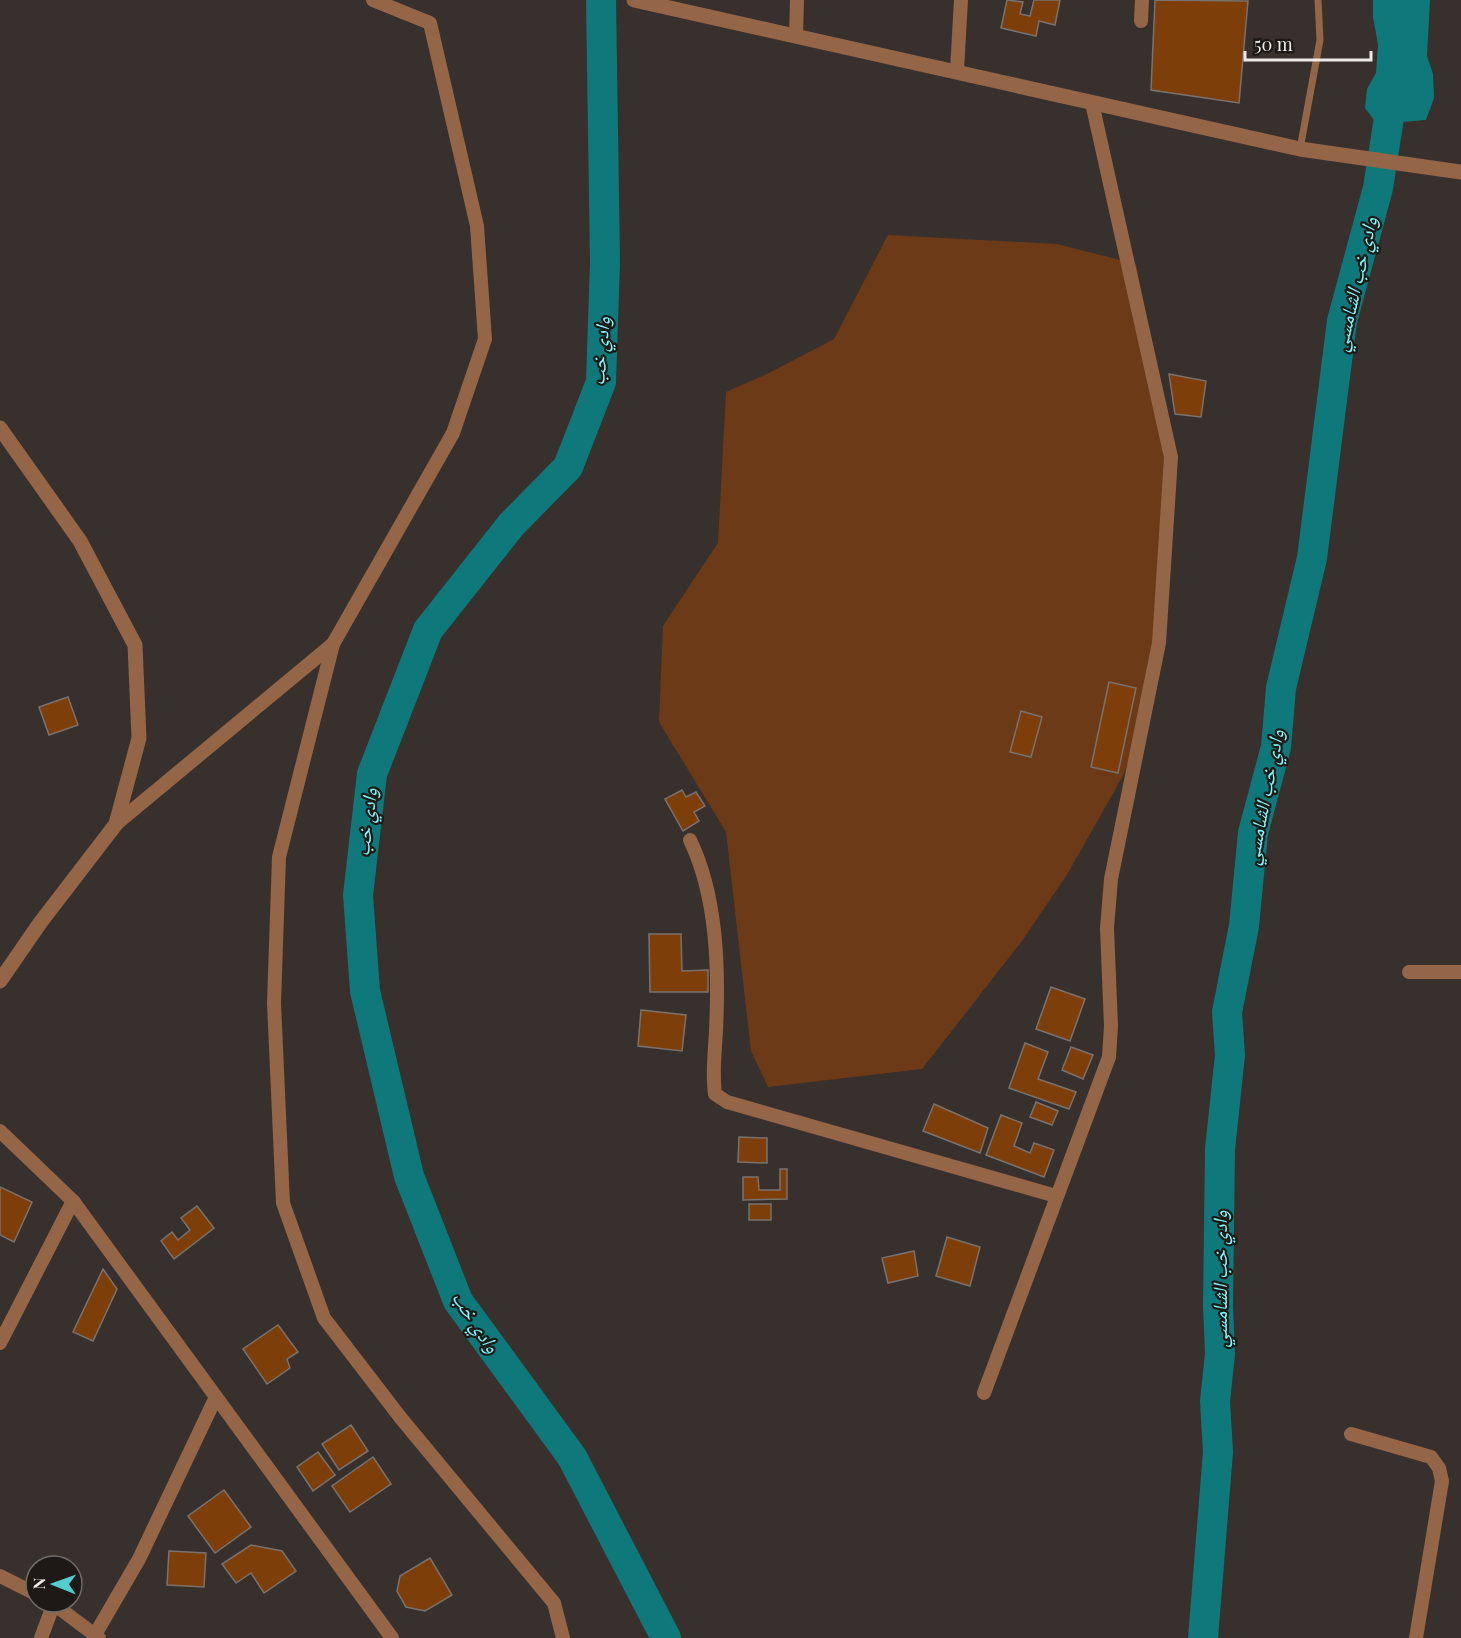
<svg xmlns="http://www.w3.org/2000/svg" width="1461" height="1638" font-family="'Playfair Display','Noto Naskh Arabic',serif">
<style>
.green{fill:#6c3a16}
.water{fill:#0f787b}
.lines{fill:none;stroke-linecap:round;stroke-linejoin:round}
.river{stroke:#0f787b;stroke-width:30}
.building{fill:#7e3e09;stroke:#79726e;stroke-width:1.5}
.service{stroke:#956548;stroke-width:7}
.minor{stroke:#956548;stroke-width:14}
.tertiary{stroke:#956548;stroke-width:15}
.labels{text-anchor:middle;stroke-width:4.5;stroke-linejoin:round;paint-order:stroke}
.water-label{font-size:20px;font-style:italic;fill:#7ef8fb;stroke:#1c1917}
</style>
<rect width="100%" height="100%" fill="#37302d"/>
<path class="green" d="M888 235 1057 244 1136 264 1176 462 1164 648 1124 774 1068 873 1022 941 922 1069 768 1087 751 1051 726 832 659 722 663 626 718 543 726 392 767 374 834 339Z"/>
<path class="water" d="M1373 0H1430L1427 56 1433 74 1434 98 1426 120 1377 124 1365 108 1367 89 1376 73 1378 45 1373 17Z"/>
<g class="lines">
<g class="river">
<path d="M601 0 605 262 601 382 568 467 511 525 428 630 372 774 358 895 365 991 409 1176 458 1301 572 1457 666 1638"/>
<path d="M1203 1638 1218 1452 1215 1401 1220 1354 1218 1306 1220 1149 1230 1055 1227 1012 1244 926 1253 833 1276 747 1281 688 1312 558 1342 321 1378 188 1391 105V84"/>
</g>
</g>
<g class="building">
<path d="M1007 0 1023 2 1020 14 1030 16 1034 0H1060L1055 25 1039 21 1036 36 1001 28Z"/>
<path d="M1155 0 1248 1 1239 103 1151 90Z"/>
<path d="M1169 374 1206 381 1201 417 1175 414Z"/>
<path d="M1109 682 1136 688 1118 773 1091 767Z"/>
<path d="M68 697 78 725 49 735 39 707Z"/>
<path d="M1021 711 1042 717 1031 757 1010 752Z"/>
<path d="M682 790 686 797 696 792 705 806 694 812 699 821 683 831 665 799Z"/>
<path d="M649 934H681L682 971 708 970V992H650Z"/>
<path d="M1051 987 1085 999 1070 1041 1036 1029Z"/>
<path d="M641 1010 686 1015 682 1051 638 1046Z"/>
<path d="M1025 1043 1048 1052 1038 1079 1076 1092 1069 1109 1009 1088Z"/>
<path d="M1071 1047 1093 1055 1083 1079 1062 1070Z"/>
<path d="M1036 1102 1058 1111 1052 1125 1030 1117Z"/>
<path d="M934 1104 988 1128 980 1153 923 1131Z"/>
<path d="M1001 1115 1022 1123 1014 1146 1030 1153 1034 1143 1054 1150 1044 1177 986 1155Z"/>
<path d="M739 1137 767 1138V1163L738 1162Z"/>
<path d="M780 1169H787V1199L743 1200V1177H758L759 1190H780Z"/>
<path d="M0 1187 32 1202 14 1242 0 1235Z"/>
<rect x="749" y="1204" width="22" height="16"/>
<path d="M197 1206 214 1228 174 1259 161 1241 172 1232 178 1240 190 1230 181 1218Z"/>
<path d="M947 1237 980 1247 970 1286 936 1276Z"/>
<path d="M914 1251 918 1276 888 1283 882 1258Z"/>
<path d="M103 1269 117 1289 93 1341 73 1332Z"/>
<path d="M278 1325 298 1352 287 1359 290 1368 267 1384 243 1349Z"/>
<path d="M351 1425 368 1451 339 1470 322 1444Z"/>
<path d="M318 1452 335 1475 313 1491 297 1467Z"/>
<path d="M373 1457 391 1484 350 1512 332 1486Z"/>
<path d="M224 1490 251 1527 215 1553 188 1516Z"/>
<path d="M251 1545 282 1551 296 1571 264 1593 251 1573 236 1583 222 1564Z"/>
<path d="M169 1551 206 1553 204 1587 167 1585Z"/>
<path d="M430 1558 452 1595 425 1611 406 1607 397 1591 400 1576Z"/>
</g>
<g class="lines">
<path class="service" d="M1300 149 1320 40 1318 0"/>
<g class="minor">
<path d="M373 0 430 23 477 226 485 339 453 433 333 644 279 857 274 1003 283 1203 324 1318 400 1417 554 1603 563 1638"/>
<path d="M1141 21 1142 0"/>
<path d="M796 36 797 0"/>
<path d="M957 70 961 0"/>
<path d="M116 824 333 644"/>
<path d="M690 840C717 896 719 968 716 1030 715 1052 712 1072 715 1094L727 1102 1056 1196"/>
<path d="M1409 972H1461"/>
<path d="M0 1131 73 1201 392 1638"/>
<path d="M0 1343 73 1201"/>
<path d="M984 1393 1109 1057 1111 1026 1107 928 1111 879 1159 643 1171 457 1092 103"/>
<path d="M1351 1434 1431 1457 1439 1468 1442 1481 1416 1638"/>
<path d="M0 1576 36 1594"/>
<path d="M51 1602 99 1638"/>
<path d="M41 1638 54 1603"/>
<path d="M96 1638V1633L139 1559 216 1397"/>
</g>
<g class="tertiary">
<path d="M634 0 1300 149 1461 172"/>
<path d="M0 428 80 541 135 645 139 738 116 824 40 923 0 981"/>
</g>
</g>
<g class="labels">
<g class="water-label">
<text transform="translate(1355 284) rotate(-77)" y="7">وادي خب الشامسي</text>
<text transform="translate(600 351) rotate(-85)" y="7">وادي خب</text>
<text transform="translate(1264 797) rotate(-79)" y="7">وادي خب الشامسي</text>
<text transform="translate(366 822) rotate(-83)" y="7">وادي خب</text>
<text transform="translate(1220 1279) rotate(-90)" y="7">وادي خب الشامسي</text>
<text transform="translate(476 1322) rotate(57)" y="7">وادي خب</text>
</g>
</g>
<g transform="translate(54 1584) rotate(271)"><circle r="28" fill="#1c1917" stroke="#706d6a" stroke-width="1.5"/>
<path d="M0-4.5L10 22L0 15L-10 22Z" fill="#52cdd0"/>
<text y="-9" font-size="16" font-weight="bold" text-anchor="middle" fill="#eeeae7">N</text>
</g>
<path d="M1245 51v9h126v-9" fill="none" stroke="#eeeae7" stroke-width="3"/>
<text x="1254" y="51" font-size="18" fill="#eeeae7" stroke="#1c1917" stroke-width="4.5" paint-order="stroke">50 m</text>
</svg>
